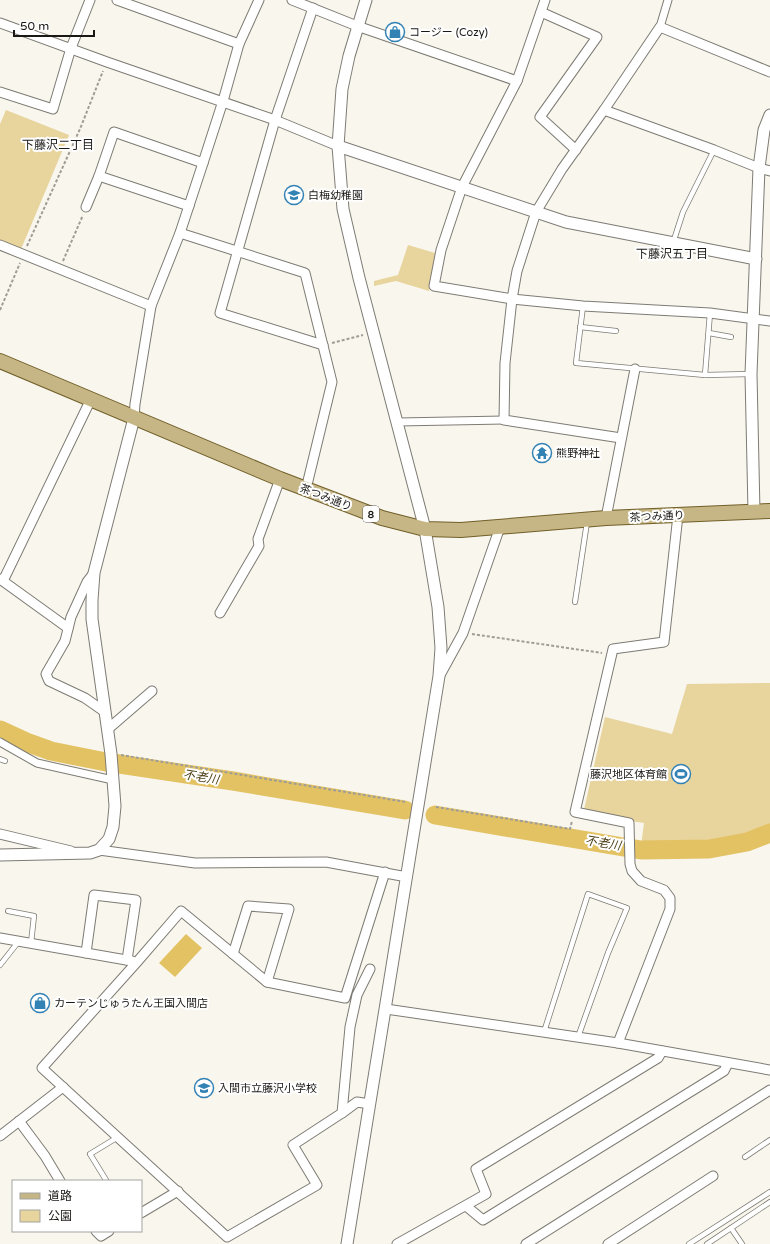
<svg xmlns="http://www.w3.org/2000/svg" width="770" height="1244" font-family="'Varela Round','Noto Sans JP',sans-serif">
<style>
.green{fill:#e8d49d}
.water{fill:#e3c264}
.lines{fill:none;stroke-linecap:round;stroke-linejoin:round}
.river{stroke:#e3c264;stroke-width:19}
.service-casing{stroke:#7e7b74;stroke-width:6}
.pedestrian-casing{stroke:#7e7b74;stroke-width:9}
.minor-casing{stroke:#7e7b74;stroke-width:11}
.tertiary-casing{stroke:#7e7b74;stroke-width:13}
.primary-casing{stroke:#715f29;stroke-width:16}
.path{stroke:#9f9d96;stroke-width:2;stroke-dasharray:3 2;stroke-linecap:butt}
.service{stroke:#fff;stroke-width:4.5}
.pedestrian{stroke:#fff;stroke-width:7}
.minor{stroke:#fff;stroke-width:9}
.tertiary{stroke:#fff;stroke-width:11}
.primary{stroke:#c6b685;stroke-width:14}
.labels{text-anchor:middle;stroke-width:4;stroke-linejoin:round;paint-order:stroke}
.shield{fill:#fff;stroke:#5e5d5b;stroke-width:1}
.shield-label{font-size:10px;font-weight:bold;fill:#191815}
.poi-label{font-size:11px;fill:#191815;stroke:#fff;text-anchor:start}
.street-label{font-size:11px;fill:#191815;stroke:#fff}
.neighbourhood-label{font-size:12px;fill:#191815;stroke:#fff}
.water-label{font-size:12px;font-style:italic;fill:#4b3d15;stroke:#fff}
</style>
<rect width="100%" height="100%" fill="#f9f6ed"/>
<g class="green">
<path d="M6 110 69 135 19 254 0 243V124Z"/>
<path d="M408 245 435 253 429 291 396 281 374 286V281L398 275Z"/>
<path d="M770 683V829L703 847 641 846 644 823 583 814 605 717 672 734 687 684Z"/>
</g>
<path class="water" d="M186 934 202 948 175 977 159 963Z"/>
<g class="lines">
<g class="river">
<path d="M0 730 26 742 51 751 106 762 233 781 405 810"/>
<path d="M435 815 641 850 709 849 747 842 770 833"/>
</g>
<defs>
<g id="service">
<path d="M673 243 683 212 714 150"/>
<path d="M583 306 576 363 705 375 751 374"/>
<path d="M580 327 616 331"/>
<path d="M709 333 731 337"/>
<path d="M705 375 710 313"/>
<path d="M575 602 587 522"/>
<path d="M0 759 5 761"/>
<path d="M8 911 34 916 31 943"/>
<path d="M0 965 19 941"/>
<path d="M544 1032 588 894 627 908 608 953 578 1037"/>
<path d="M745 1157 770 1140"/>
<path d="M106 1180 90 1154 118 1137"/>
<path d="M731 1228 742 1244"/>
<path d="M689 1244 770 1192"/>
<path d="M707 1244 770 1202"/>
</g>
<g id="pedestrian">
<path d="M660 27 668 0"/>
<path d="M398 422 504 420"/>
<path d="M0 742 37 763 113 780"/>
</g>
<g id="minor">
<path d="M117 0 239 44"/>
<path d="M292 0 357 26 517 81"/>
<path d="M545 0 517 81 462 187 441 250 434 286 512 299 583 306 710 313 770 321"/>
<path d="M313 8 275 120 220 313 323 345"/>
<path d="M541 12 597 37 540 117 576 150"/>
<path d="M0 23 107 62 275 120 338 146"/>
<path d="M0 92 53 109 71 48 90 0"/>
<path d="M604 110 714 150 759 168 770 171"/>
<path d="M189 206 99 176 114 132 203 163"/>
<path d="M86 207 99 176"/>
<path d="M180 233 305 273 332 382 306 489"/>
<path d="M0 245 151 306"/>
<path d="M134 418 135 404 151 306 180 233 203 163 223 101 239 44 259 0"/>
<path d="M621 438 504 420 505 363 512 299 517 271 536 212 562 169 604 110 660 27 770 72"/>
<path d="M606 518 635 369"/>
<path d="M94 573 87 582 71 617 65 641 46 674 49 681 85 698 105 712"/>
<path d="M0 579 68 628"/>
<path d="M3 581 91 399"/>
<path d="M220 613 259 546 258 539 280 479"/>
<path d="M440 675 463 633 500 527"/>
<path d="M108 729 152 691"/>
<path d="M0 834 71 851"/>
<path d="M99 850 195 863 326 862 407 877"/>
<path d="M0 938 132 961"/>
<path d="M86 953 94 895 136 900 127 960"/>
<path d="M233 954 248 906 289 909 267 982"/>
<path d="M370 969 357 995 350 1027 342 1113 293 1145 317 1185 227 1237 42 1068 137 962 181 911 267 982 345 998 385 872"/>
<path d="M386 1009 618 1043 770 1070"/>
<path d="M618 1043 670 909V898L664 890 641 881 632 871 630 864 629 823 575 812 613 649 664 642 678 515"/>
<path d="M342 1113 357 1102 370 1104"/>
<path d="M19 1121 45 1156 60 1181"/>
<path d="M0 1136 63 1087"/>
<path d="M466 1206 483 1220 724 1071 728 1063"/>
<path d="M141 1213 178 1191"/>
<path d="M96 1231 101 1236 109 1231"/>
<path d="M397 1244 486 1194 476 1169 658 1058 662 1051"/>
<path d="M526 1244 770 1090"/>
<path d="M608 1244 713 1176"/>
</g>
<g id="tertiary">
<path d="M338 146 566 222 756 259"/>
<path d="M754 511 751 374 759 168 764 130 770 115"/>
<path d="M0 855 90 853 99 850 109 839 113 827 115 806 111 754 92 619V600L94 573 134 418"/>
<path d="M347 1244 439 676 441 648 438 607 425 529 359 278 343 209 338 146 342 89 349 56 366 0"/>
</g>
<path id="primary" d="M0 361 280 479 382 518 425 529 461 530 606 518 770 511"/>
</defs>
<use href="#service" class="service-casing"/>
<use href="#pedestrian" class="pedestrian-casing"/>
<use href="#minor" class="minor-casing"/>
<use href="#tertiary" class="tertiary-casing"/>
<use href="#primary" class="primary-casing"/>
<g class="path">
<path d="M27 246 80 129 103 71"/>
<path d="M63 261 83 215"/>
<path d="M0 310 20 263"/>
<path d="M332 343 363 335"/>
<path d="M472 634 602 653"/>
<path d="M121 755 406 802"/>
<path d="M436 807 570 829 572 821"/>
</g>
<use href="#service" class="service"/>
<use href="#pedestrian" class="pedestrian"/>
<use href="#minor" class="minor"/>
<use href="#tertiary" class="tertiary"/>
<use href="#primary" class="primary"/>
</g>
<defs>
<symbol id="shop-ring" viewBox="-11 -11 22 22"><circle r="9.5" fill="#fff" stroke="#3382b4" stroke-width="1.5"/><path d="M-5-2.5h2.3a2.7 3.5 0 0 1 5.4 0H5L5.5 6h-11ZM-1.5-2.5h3a1.5 2.3 0 0 0-3 0Z" fill="#3382b4"/></symbol>
<symbol id="school-ring" viewBox="-11 -11 22 22"><circle r="9.5" fill="#fff" stroke="#3382b4" stroke-width="1.5"/><path d="M0-5L7-2L0 1L-7-2ZM-4 1L0 2.5L4 1V4Q0 6-4 4Z" fill="#3382b4"/></symbol>
<symbol id="temple-ring" viewBox="-11 -11 22 22"><circle r="9.5" fill="#fff" stroke="#3382b4" stroke-width="1.5"/><path d="M0-6L5-2H3V0L6.5 2.5H4V6H1.5V3h-3V6H-4V2.5H-6.5L-3 0V-2H-5Z" fill="#3382b4"/></symbol>
<symbol id="stadium-ring" viewBox="-11 -11 22 22"><circle r="9.5" fill="#fff" stroke="#3382b4" stroke-width="1.5"/><path d="M0-5a6.5 5 0 1 0 0 10a6.5 5 0 1 0 0-10ZM-3.5-1.8h7v3.6h-7Z" fill="#3382b4"/></symbol>
</defs>
<g fill-rule="evenodd">
<use href="#shop-ring" x="384" y="21" width="22" height="22"/>
<use href="#school-ring" x="283" y="184" width="22" height="22"/>
<use href="#temple-ring" x="531" y="442" width="22" height="22"/>
<use href="#stadium-ring" x="670" y="763" width="22" height="22"/>
<use href="#shop-ring" x="29" y="992" width="22" height="22"/>
<use href="#school-ring" x="193" y="1077" width="22" height="22"/>
</g>
<g class="labels">
<rect class="shield" x="363" y="506" width="16" height="16" rx="3"/>
<g class="shield-label">
<text x="371" y="518">8</text>
</g>
<g class="poi-label">
<text x="409" y="36">コージー (Cozy)</text>
<text x="308" y="199">白梅幼稚園</text>
<text x="556" y="457">熊野神社</text>
<text x="667" y="778" text-anchor="end">藤沢地区体育館</text>
<text x="54" y="1007">カーテンじゅうたん王国入間店</text>
<text x="218" y="1092">入間市立藤沢小学校</text>
</g>
<g class="street-label">
<text transform="translate(326 497) rotate(21)" y="4">茶つみ通り</text>
<text transform="translate(657 516) rotate(-3)" y="4">茶つみ通り</text>
</g>
<g class="neighbourhood-label">
<text x="58" y="149">下藤沢二丁目</text>
<text x="672" y="258">下藤沢五丁目</text>
</g>
<g class="water-label">
<text transform="translate(201 777) rotate(9)" y="4">不老川</text>
<text transform="translate(603 843) rotate(9)" y="4">不老川</text>
</g>
</g>
<rect x="12" y="1180" width="130" height="52" fill="#ffffff" stroke="#a3a3a1"/>
<rect x="20" y="1193" width="20" height="6" fill="#c6b685" stroke="#a3a3a1"/>
<text x="48" y="1200" font-size="12" fill="#191815">道路</text>
<rect x="20" y="1210" width="20" height="12" fill="#e8d49d" stroke="#a3a3a1"/>
<text x="48" y="1220" font-size="12" fill="#191815">公園</text>
<path d="M14 30v6h80v-6" fill="none" stroke="#191815" stroke-width="2"/>
<text x="20" y="30" font-size="12" fill="#191815" stroke="#ffffff" stroke-width="3" paint-order="stroke">50 m</text>
</svg>
